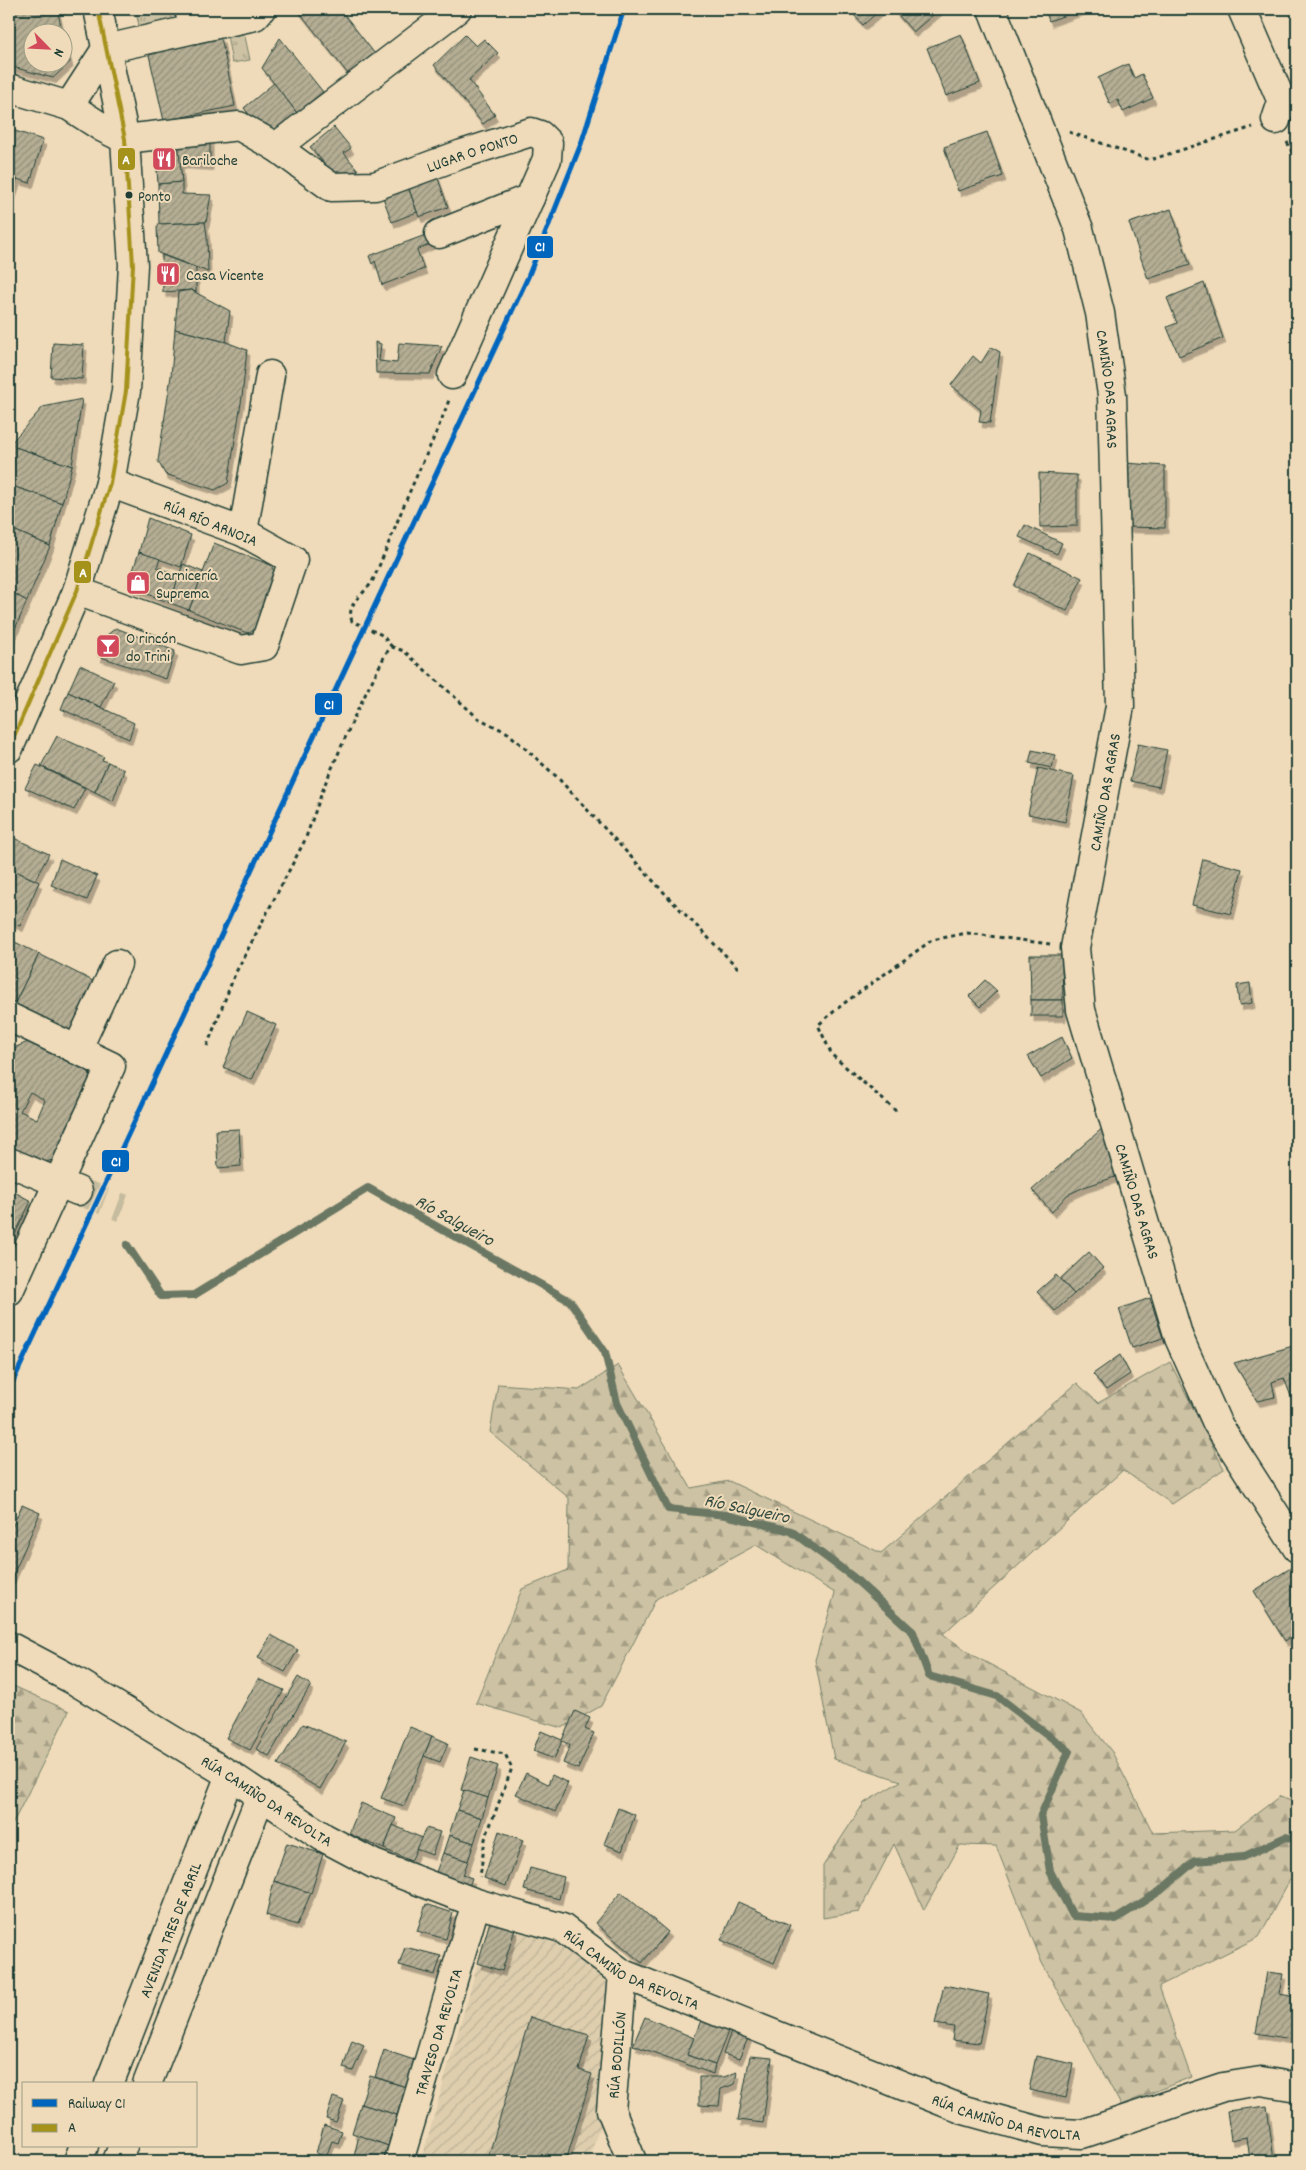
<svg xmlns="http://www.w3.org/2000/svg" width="1306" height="2170" font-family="Dekko,sans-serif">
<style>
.industrial{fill:url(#industrial-furrows)}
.forest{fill:url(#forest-firs);stroke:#76806c}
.park{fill:url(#park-tufts);stroke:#76806c}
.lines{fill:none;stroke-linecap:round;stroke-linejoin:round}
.stream{stroke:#6b7764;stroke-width:8}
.building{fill:url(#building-hatch);stroke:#1f3d34;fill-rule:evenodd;filter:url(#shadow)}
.minor-tunnel{stroke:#c5bb9e;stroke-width:28;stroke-dasharray:28 14;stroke-linecap:butt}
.minor-casing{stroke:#1f3d34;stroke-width:31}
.major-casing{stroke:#1f3d34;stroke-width:31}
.path{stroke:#1f3d34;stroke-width:3;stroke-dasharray:4 4;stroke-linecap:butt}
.minor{stroke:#efdbb9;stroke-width:28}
.major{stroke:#efdbb9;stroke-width:28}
.bus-1-casing{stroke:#efdbb9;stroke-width:8}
.bus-1{stroke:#a5921b;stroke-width:4}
.rail-1-casing{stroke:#efdbb9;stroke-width:9}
.rail-1{stroke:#0065bd;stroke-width:5}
.bus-dot{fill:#1f3d34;stroke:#efdbb9;stroke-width:2}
.labels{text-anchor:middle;stroke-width:4;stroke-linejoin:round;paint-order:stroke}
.bus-label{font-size:15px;fill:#1f3d34;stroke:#efdbb9;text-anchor:start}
.street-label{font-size:16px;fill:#1f3d34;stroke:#efdbb9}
.poi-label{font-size:16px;fill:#1f3d34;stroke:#efdbb9;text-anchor:start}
.water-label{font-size:18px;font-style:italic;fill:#324b40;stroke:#efdbb9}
.line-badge{stroke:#efdbb9;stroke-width:2}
.badge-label{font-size:14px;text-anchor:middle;font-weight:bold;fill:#fff}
</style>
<defs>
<pattern id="industrial-furrows" width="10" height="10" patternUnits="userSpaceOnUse" patternTransform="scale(1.25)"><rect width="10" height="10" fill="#deceae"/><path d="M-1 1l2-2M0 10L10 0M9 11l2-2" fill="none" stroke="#beb296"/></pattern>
<pattern id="forest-firs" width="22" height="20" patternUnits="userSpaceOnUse" patternTransform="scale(1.25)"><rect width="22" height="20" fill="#cdc2a3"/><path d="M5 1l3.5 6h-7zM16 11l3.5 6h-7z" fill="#a69f86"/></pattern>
<pattern id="park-tufts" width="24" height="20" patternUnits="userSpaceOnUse" patternTransform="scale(1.25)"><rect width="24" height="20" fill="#cdc2a3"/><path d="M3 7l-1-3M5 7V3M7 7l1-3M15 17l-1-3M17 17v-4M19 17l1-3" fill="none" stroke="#a69f86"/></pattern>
<pattern id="building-hatch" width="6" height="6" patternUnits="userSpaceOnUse" patternTransform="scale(1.25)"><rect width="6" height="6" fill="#b5ae94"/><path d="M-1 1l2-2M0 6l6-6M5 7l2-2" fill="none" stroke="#938f7a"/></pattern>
<filter id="shadow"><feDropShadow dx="3" dy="5.5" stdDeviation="0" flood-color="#0004"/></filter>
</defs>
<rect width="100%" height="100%" fill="#efdbb9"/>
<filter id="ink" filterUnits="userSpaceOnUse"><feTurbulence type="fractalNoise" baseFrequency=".02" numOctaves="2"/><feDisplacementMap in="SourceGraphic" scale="10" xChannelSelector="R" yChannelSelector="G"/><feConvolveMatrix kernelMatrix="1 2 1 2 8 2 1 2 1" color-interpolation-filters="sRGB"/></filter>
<g filter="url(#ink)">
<path class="industrial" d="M490 1921 552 1941 606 1974 609 1997 604 2115 588 2161H421Z"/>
<g class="forest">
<path d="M1170 1362 1224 1469 1172 1504 1123 1470 943 1634 974 1656 1081 1713 1112 1752 1153 1833 1235 1830 1280 1796 1297 1802V1871L1294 1872 1259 1937 1159 1986 1191 2077 1121 2105 1042 1963 996 1846 960 1845 924 1910 894 1844 859 1912 823 1918V1866L864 1803 901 1781 834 1759 815 1660 835 1593 756 1545 656 1599 601 1706 562 1728 476 1703 522 1589 568 1570 569 1498 490 1432 498 1384 579 1390 618 1365 691 1488 729 1481 881 1553 1077 1383 1098 1403Z"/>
<path d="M9 1684 69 1711 9 1831Z"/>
</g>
<g class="park">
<path d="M135 9H173L177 25 141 33Z"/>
<path d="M244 32 250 60 232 63 227 35Z"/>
</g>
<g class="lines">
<path class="stream" d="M127 1245 161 1296 194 1295 368 1188 570 1301 605 1352 617 1403 668 1509 726 1515 791 1531 853 1577 913 1632 929 1676 997 1696 1069 1751 1041 1815 1050 1871 1073 1916 1116 1919 1160 1891 1195 1861 1243 1857 1286 1837 1297 1840"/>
</g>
<g class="building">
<path d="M9 9H57L70 62 53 78 9 66ZM32 32H62V62H32Z"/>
<path d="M297 9H340L375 54 348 74Z"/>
<path d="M858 9H881L863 25 853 14Z"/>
<path d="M893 9H940L913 32Z"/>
<path d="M1045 9H1083L1049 21Z"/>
<path d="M961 34 980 83 946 96 927 48Z"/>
<path d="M465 35 476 46 484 39 498 53 469 80 495 115 483 124 434 65Z"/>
<path d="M221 37 235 106 164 121 149 55Z"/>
<path d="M280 38 323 92 297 113 262 68Z"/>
<path d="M1128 64 1134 78 1142 74 1153 98 1123 112 1118 100 1110 104 1098 78Z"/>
<path d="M274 83 297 113 274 131 262 132 244 108Z"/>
<path d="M334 127 351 148 344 153 358 170 349 176 339 180 310 147Z"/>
<path d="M9 129 43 140 30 183 17 179 10 204Z"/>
<path d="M987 132 1003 176 958 191 944 147Z"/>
<path d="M210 139V165L179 163 178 140Z"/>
<path d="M178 140 182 182 158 184 155 143Z"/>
<path d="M435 170 448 207 419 217 406 181Z"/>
<path d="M182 182V194L211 195 206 222 159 224 158 184Z"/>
<path d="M407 184 417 212 392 222 381 192Z"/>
<path d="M1171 209 1190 265 1148 279 1129 223Z"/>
<path d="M205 222 207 236 208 272 158 253 157 226 159 224Z"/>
<path d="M431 233 435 242 417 250 424 269 382 285 375 261 372 264 369 256Z"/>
<path d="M162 255 196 268V292L191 290 163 292Z"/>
<path d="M1204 283 1223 338 1179 356 1167 327 1177 323 1167 298Z"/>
<path d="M191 290 230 311 226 342 175 329 178 292Z"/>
<path d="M175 329 226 342 247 350 242 397 228 483 215 490 165 474 158 461 171 376Z"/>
<path d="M375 342 381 344 379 361 397 363 399 343 442 346 430 374 376 373Z"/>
<path d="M53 343 84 345 82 379 51 377Z"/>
<path d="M991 347 1000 352 990 423 979 422 981 410 951 385 973 356 981 363Z"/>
<path d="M82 399 72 466 9 445 43 407Z"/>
<path d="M9 445 72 466 62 503 9 485Z"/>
<path d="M1126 463 1165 466V528L1126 527Z"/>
<path d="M1039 473 1077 475V526L1040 527Z"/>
<path d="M9 485 62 503 50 546 9 528Z"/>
<path d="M148 518 191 535 181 567 139 552Z"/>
<path d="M1025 525 1062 543 1057 554 1019 537Z"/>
<path d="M9 528 50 546 27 601 9 591Z"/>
<path d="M214 543 271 565 277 578 259 627 247 633 189 610Z"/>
<path d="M139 552 160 559 157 567 179 576 170 603 128 586Z"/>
<path d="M1030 553 1082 578 1067 611 1014 586Z"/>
<path d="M183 564 203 572 189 610 170 603Z"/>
<path d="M9 591 27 601 9 643Z"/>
<path d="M116 628 175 651 166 679 98 656 107 635Z"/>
<path d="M80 665 114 681 101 707 68 692Z"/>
<path d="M68 692 134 723 129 739 61 709Z"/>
<path d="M57 736 104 757 102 760 108 762 95 792 41 766Z"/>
<path d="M1138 744 1167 750 1159 787 1130 781Z"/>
<path d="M1032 750 1055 755 1052 768 1029 763Z"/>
<path d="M108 762 124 770 113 801 95 792Z"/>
<path d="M37 765 85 788 74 810 25 788Z"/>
<path d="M1038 768 1074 776 1065 822 1028 814Z"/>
<path d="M9 836 49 854 35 880 9 868Z"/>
<path d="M60 859 97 876 87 900 51 885Z"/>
<path d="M1203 859 1242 869 1231 914 1192 905Z"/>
<path d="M9 868 39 882 20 926 9 921Z"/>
<path d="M9 939 39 954 13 1007 9 1005Z"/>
<path d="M39 954 93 981 69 1033 13 1007Z"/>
<path d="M1030 955H1062L1063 1000H1031Z"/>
<path d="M985 980 997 991 980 1007 969 996Z"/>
<path d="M1250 983 1252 1003 1239 1005 1237 985Z"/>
<rect x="1031" y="1000" width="32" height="16"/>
<path d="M247 1012 276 1025 252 1080 223 1067Z"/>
<path d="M1062 1037 1072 1058 1041 1078 1028 1056Z"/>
<path d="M28 1042 88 1070 92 1082 55 1159 43 1163 9 1148V1063L16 1047ZM30 1092 45 1100 37 1119 20 1111Z"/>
<path d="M1105 1126 1118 1176 1084 1187 1067 1195 1052 1212 1032 1190Z"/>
<path d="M239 1129 241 1166 218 1168 216 1130Z"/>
<path d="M9 1189 31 1201 9 1247Z"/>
<path d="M1089 1252 1103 1268 1074 1294 1060 1279Z"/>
<path d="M1056 1275 1074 1294 1055 1311 1037 1292Z"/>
<path d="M1150 1298 1163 1338 1132 1348 1119 1309Z"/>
<path d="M1293 1346 1297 1359V1397L1292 1399 1284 1378 1272 1382 1275 1397 1257 1401 1234 1363Z"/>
<path d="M1120 1355 1130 1374 1106 1390 1093 1374Z"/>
<path d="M22 1505 40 1513 11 1580 9 1579V1534Z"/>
<path d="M1297 1564V1633L1285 1641 1254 1591Z"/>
<path d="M271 1635 298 1650 285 1672 258 1658Z"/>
<path d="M298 1677 311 1685 269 1756 256 1749Z"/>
<path d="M258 1679 284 1690 250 1750 226 1738Z"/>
<path d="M575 1711 590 1718 585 1729 594 1733 578 1769 563 1763 570 1745 562 1741 554 1759 533 1751 541 1731 562 1740Z"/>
<path d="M303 1724 346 1742 320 1789 278 1764Z"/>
<path d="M410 1727 432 1736 404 1806 381 1798Z"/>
<path d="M432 1736 448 1743 440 1762 424 1756Z"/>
<path d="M471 1757 498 1766 488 1798 461 1790Z"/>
<path d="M526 1773 548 1784 552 1775 568 1783 555 1812 516 1794Z"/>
<path d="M464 1790 488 1798 482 1818 457 1810Z"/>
<path d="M361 1803 396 1818 384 1849 349 1834Z"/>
<path d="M618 1808 635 1815 622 1851 604 1844Z"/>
<path d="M457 1810 482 1818 474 1843 449 1835Z"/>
<path d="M393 1825 422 1838 411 1861 384 1849Z"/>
<path d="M426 1828 440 1832 432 1855 416 1849Z"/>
<path d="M499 1831 523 1840 506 1886 484 1878Z"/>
<path d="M449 1835 474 1843 468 1861 443 1853Z"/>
<path d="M287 1843 323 1854 311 1893 274 1881Z"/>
<path d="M443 1853 468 1861 463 1875 472 1878 469 1886 435 1875Z"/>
<path d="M530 1868 564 1877 559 1899 524 1890Z"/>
<path d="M274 1881 311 1893 297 1925 266 1915Z"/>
<path d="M621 1892 668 1932 642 1963 595 1923Z"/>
<path d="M738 1902 790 1925 774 1963 721 1940Z"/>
<path d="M426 1904 453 1913 446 1939 417 1931Z"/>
<path d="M490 1921 515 1929 502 1971 478 1963Z"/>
<path d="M405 1947 441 1956 435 1975 399 1965Z"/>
<path d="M1267 1972 1283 1974 1279 1994 1297 1997V2040L1256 2033Z"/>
<path d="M944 1985 989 1994 979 2043 952 2040 954 2027 935 2024Z"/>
<path d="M530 2017 589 2035 579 2070 592 2074 566 2161H487Z"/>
<path d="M645 2017 694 2038 687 2055 715 2065 713 2074 633 2045Z"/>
<path d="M702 2018 729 2029 715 2065 687 2055Z"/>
<path d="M732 2029 749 2036 739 2059 723 2054Z"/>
<path d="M352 2040 364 2045 353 2071 343 2068Z"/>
<path d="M384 2050 414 2060 406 2087 375 2077Z"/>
<path d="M750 2056 772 2058 763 2123 738 2120Z"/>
<path d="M1036 2056 1073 2064 1066 2098 1029 2090Z"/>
<path d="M737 2072 735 2084 721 2089 719 2106 699 2105V2077H724Z"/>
<path d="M370 2076 406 2087 397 2115 361 2104Z"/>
<path d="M333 2097 344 2101 336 2122 326 2119Z"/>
<path d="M361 2104 397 2115 388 2146 352 2133Z"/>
<path d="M1267 2106 1274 2161H1250L1247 2137 1231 2140 1227 2111Z"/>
<path d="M324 2125 342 2131 338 2143 332 2141 326 2157 316 2153Z"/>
<path d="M359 2135 388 2146 383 2161H353Z"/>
</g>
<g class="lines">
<path class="minor-tunnel" d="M78 1191 123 1208"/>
<defs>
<g id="minor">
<path id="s1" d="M992 9 1079 229 1100 313 1112 395 1120 706 1075 948 1081 1010 1179 1338 1217 1423 1297 1548"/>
<path d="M1242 9 1282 102 1276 120"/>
<path d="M194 29 255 16 261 9"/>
<path d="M9 88 69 106 103 128 125 139 239 126 276 147 457 9"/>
<path d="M69 106 106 49 194 29 189 9"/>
<path id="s2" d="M276 147 331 187 375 186 462 154 531 132 540 135 548 143 547 159 452 375"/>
<path d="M439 234 530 198"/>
<path d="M243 532 270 375"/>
<path d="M77 591 241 650 264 646 293 560 243 532 110 483"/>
<path d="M9 1017 111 1066 9 1291"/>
<path d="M77 1050 117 964"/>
<path d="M9 1162 78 1191"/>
<path id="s3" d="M9 1646 77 1682 230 1775 323 1837 374 1864 476 1903 562 1928 623 1974 964 2110 1043 2132 1082 2134 1223 2087 1261 2081 1297 2087"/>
<path d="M623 1974 611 2110 632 2161"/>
<path id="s4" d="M109 2084 230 1775"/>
<path d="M147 2084 261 1795"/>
<path d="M78 2161 84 2146"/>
<path d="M117 2161 123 2146"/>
<path id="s5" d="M399 2161 476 1903"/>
</g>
<path id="major" d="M9 748 77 591 110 483 126 391 133 265 125 139 98 9"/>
</defs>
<use href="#minor" class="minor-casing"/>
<use href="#major" class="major-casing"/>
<g class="path">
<path d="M1069 132 1150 160 1253 127"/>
<path d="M1287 142 1297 162"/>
<path d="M392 647 382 635 352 621C345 602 366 594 373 580 386 551 397 521 410 491 423 461 438 431 449 400"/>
<path d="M207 1046 235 974 305 840 325 784 356 713 386 653 392 647 404 651 478 718 508 733 557 777 670 899 739 969"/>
<path d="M896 1111 832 1055 818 1025 843 1004 932 940 967 933 1050 944"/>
<path d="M475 1749 505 1754 512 1768 485 1839 480 1877"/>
</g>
<use href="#minor" class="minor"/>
<use href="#major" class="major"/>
<defs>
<path id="bus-1" d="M9 748 77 591 110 483 126 391 133 265 125 139 98 9"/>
</defs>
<use href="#bus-1" class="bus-1-casing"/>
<use href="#bus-1" class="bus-1"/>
<defs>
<path id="rail-1" d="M9 1390 528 277 581 144 624 9"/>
</defs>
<use href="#rail-1" class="rail-1-casing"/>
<use href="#rail-1" class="rail-1"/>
</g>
</g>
<defs>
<symbol id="restaurant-square" viewBox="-11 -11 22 22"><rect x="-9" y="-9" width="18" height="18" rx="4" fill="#d1495b" stroke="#efdbb9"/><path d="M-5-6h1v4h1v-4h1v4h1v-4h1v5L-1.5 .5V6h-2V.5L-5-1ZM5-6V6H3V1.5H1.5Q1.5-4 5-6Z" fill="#fff"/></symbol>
<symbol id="shop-square" viewBox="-11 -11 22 22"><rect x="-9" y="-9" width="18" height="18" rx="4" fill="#d1495b" stroke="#efdbb9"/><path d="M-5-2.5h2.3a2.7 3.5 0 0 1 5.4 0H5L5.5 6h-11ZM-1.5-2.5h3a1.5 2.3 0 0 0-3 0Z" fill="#fff"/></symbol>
<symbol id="bar-square" viewBox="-11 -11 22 22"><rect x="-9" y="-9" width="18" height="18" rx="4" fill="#d1495b" stroke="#efdbb9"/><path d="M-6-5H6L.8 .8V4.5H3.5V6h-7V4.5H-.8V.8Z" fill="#fff"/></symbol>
</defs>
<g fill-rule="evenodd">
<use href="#restaurant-square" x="150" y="145" width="28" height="28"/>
<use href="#restaurant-square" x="154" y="260" width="28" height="28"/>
<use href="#shop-square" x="124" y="569" width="28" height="28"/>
<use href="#bar-square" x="94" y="632" width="28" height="28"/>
</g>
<circle class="bus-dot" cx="129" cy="195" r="4.5"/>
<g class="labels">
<g class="bus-label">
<text x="138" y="201">Ponto</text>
</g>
<g class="street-label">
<text dy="6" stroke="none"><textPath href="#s2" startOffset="215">LUGAR O PONTO</textPath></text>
<text dy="6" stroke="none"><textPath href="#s1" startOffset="400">CAMIÑO DAS AGRAS</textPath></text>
<text transform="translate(211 522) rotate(22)" y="6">RÚA RÍO ARNOIA</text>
<text transform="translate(1104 792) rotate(-80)" y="6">CAMIÑO DAS AGRAS</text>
<text dy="6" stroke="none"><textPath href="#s1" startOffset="1225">CAMIÑO DAS AGRAS</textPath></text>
<text dy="6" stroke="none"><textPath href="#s3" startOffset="301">RÚA CAMIÑO DA REVOLTA</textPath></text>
<text dy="6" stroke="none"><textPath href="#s4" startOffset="166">AVENIDA TRES DE ABRIL</textPath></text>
<text dy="6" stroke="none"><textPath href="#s3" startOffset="706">RÚA CAMIÑO DA REVOLTA</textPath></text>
<text dy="6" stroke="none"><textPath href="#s5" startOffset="135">TRAVESO DA REVOLTA</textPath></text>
<text transform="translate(616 2055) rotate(-85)" y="6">RÚA BODILLÓN</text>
<text dy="6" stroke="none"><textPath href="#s3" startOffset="1111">RÚA CAMIÑO DA REVOLTA</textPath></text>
</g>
<g class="poi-label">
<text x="182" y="165">Bariloche</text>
<text x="186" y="280">Casa Vicente</text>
<text x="156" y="580">Carnicería<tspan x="156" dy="18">Suprema</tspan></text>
<text x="126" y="643">O rincón<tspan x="126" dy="18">do Trini</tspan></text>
</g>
<g class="water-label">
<text transform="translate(455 1220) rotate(29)" y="6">Río Salgueiro</text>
<text transform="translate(747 1508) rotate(12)" y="6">Río Salgueiro</text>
</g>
</g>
<g class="line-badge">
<rect x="117" y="147" width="19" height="24" rx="5" fill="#a5921b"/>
<rect x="526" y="235" width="28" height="24" rx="5" fill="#0065bd"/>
<rect x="73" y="560" width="19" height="24" rx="5" fill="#a5921b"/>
<rect x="314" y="692" width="29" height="24" rx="5" fill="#0065bd"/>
<rect x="101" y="1149" width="29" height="24" rx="5" fill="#0065bd"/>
</g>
<g class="badge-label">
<text x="126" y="164">A</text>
<text x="540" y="251">C1</text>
<text x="83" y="577">A</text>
<text x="329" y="709">C1</text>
<text x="116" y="1166">C1</text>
</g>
<rect width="1306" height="2170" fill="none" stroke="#efdbb9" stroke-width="30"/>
<rect x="15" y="15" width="1276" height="2140" fill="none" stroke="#1f3d34" stroke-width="2" filter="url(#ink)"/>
<rect x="22" y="2082" width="175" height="65" fill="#efdbb9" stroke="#9c9c84"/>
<rect x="32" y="2099" width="25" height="8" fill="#0065bd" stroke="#9c9c84"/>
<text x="68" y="2108" font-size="15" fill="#1f3d34">Railway C1</text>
<rect x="32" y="2124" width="25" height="8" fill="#a5921b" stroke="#9c9c84"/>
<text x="68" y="2132" font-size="15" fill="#1f3d34">A</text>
<g transform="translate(48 48) rotate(114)"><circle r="24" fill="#efdbb9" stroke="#9c9c84"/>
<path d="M0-4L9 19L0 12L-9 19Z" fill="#d1495b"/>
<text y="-8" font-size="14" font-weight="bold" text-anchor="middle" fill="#1f3d34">N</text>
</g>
</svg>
